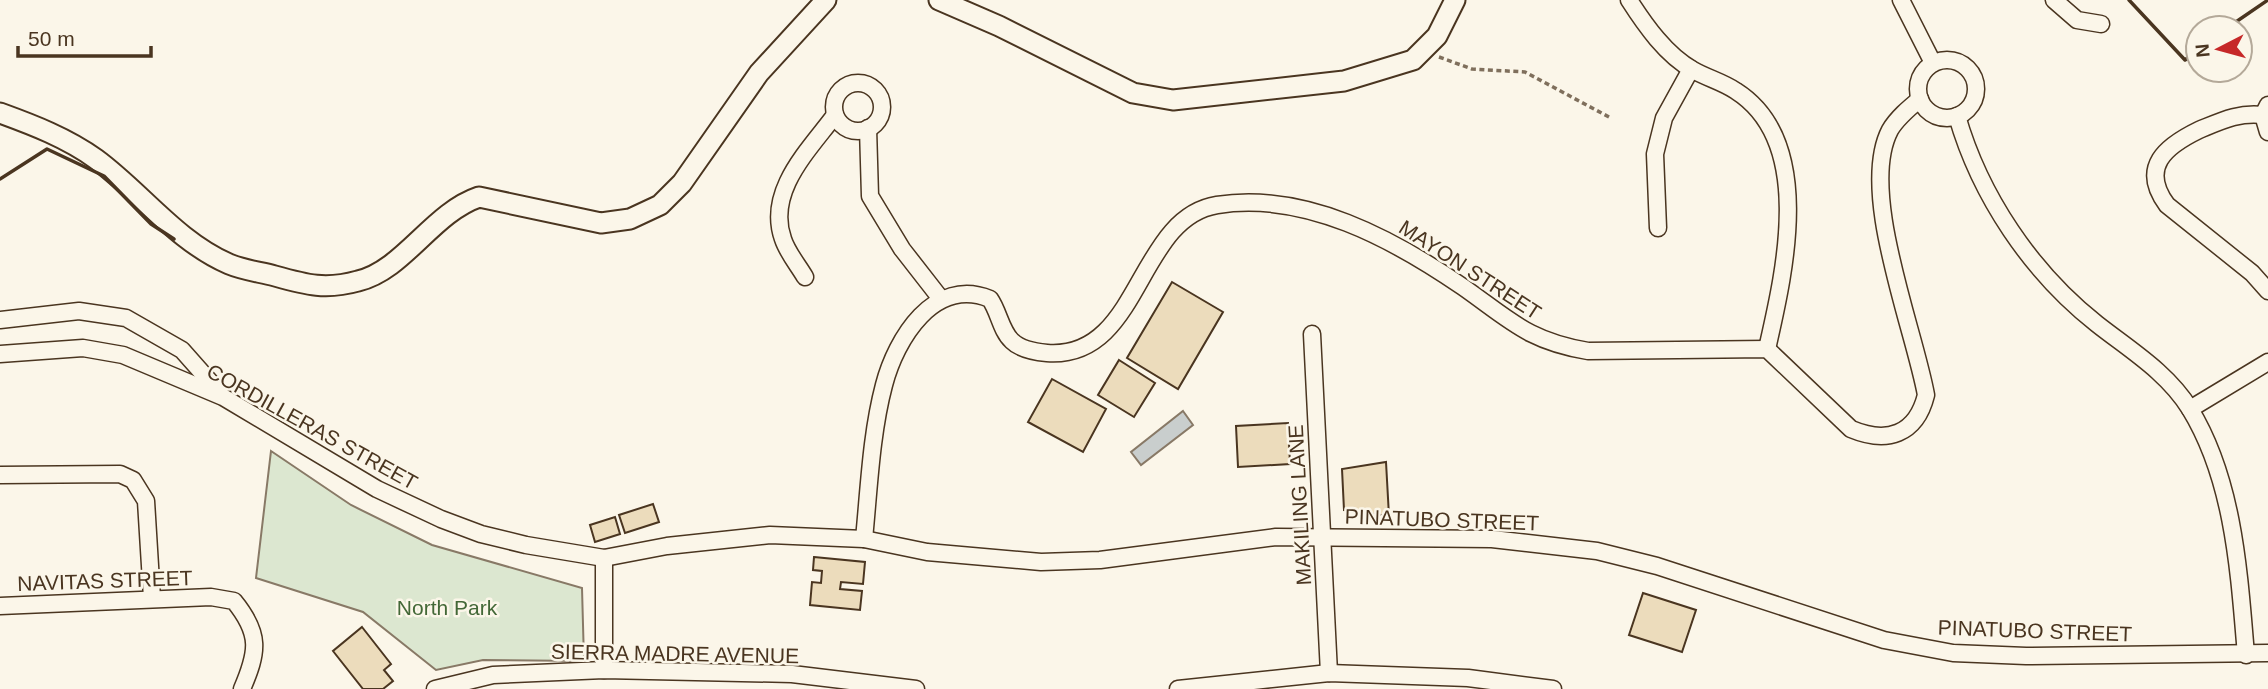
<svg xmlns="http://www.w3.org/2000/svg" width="2268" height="689" font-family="Helvetica,sans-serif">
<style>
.green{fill:#dce7d0;stroke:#887966;stroke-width:2}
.water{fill:#c9cecd;stroke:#887966;stroke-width:2}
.building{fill:#ecdcbc;stroke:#4a3520;stroke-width:2}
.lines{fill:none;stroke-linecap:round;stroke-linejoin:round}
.minor-casing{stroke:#4a3520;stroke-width:19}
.tertiary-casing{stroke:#4a3520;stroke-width:23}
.path{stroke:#7f6f5c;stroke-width:3.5;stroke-dasharray:5 3.5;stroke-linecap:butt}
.minor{stroke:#fbf6e9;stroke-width:16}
.tertiary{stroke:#fbf6e9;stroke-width:19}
.wall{stroke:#4a3520;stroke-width:3.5}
.labels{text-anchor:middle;stroke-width:5;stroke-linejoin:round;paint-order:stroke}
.street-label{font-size:21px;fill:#4a3520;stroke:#fbf6e9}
.park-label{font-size:21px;fill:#436837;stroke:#fbf6e9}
</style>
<rect width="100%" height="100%" fill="#fbf6e9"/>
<path class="green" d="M271 451 351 505 432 545 582 588 584 661 483 660 436 670 363 612 256 578Z"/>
<path class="water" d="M1183 411 1193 425 1141 465 1131 452Z"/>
<g class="building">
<path d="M1172 282 1223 312 1178 389 1127 358Z"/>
<path d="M1119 360 1155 383 1134 417 1098 395Z"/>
<path d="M1052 379 1106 409 1083 452 1028 422Z"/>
<path d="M1288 423 1290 464 1238 467 1236 426Z"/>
<path d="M1386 462 1389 516 1344 510 1342 469Z"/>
<path d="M653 504 659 522 625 533 619 515Z"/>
<path d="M615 517 620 534 595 542 590 525Z"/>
<path d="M814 557 865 562 863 584 841 582 840 589 862 591 860 610 810 605 812 582 821 583 822 571 813 570Z"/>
<path d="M1643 593 1696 610 1682 652 1629 635Z"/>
<path d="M362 627 391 664 384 670 393 681 383 689H363L333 651Z"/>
</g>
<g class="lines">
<defs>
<g id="minor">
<path d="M1629 0C1645 25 1666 55 1693 70 1707 78 1723 82 1736 91 1816 142 1784 274 1767 349"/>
<path d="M1901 0 1933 63"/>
<path d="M2054 0 2077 20 2101 24"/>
<circle cx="1947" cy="89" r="29"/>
<circle cx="858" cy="107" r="24"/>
<path d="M2268 105 2263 115 2268 132"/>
<path d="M2263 115C2239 112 2221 121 2199 130 2166 146 2139 167 2167 205L2252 273 2268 291"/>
<path d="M1957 116C1980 196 2031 272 2097 324 2130 350 2167 372 2190 409 2234 481 2239 572 2246 655"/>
<path d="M868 128 870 196 902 249 941 299"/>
<path d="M1658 228 1655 154 1664 118 1691 69"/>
<path d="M805 277C798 265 787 252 783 239 766 191 809 150 835 115"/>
<path d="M0 320 79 311 126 318 182 350 220 393"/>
<path d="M1312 334 1329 673"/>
<path d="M0 354 83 348 123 355 223 397 377 489 441 519 481 534 526 545 604 558 667 546 770 535 864 539 927 552 1041 562 1100 560 1276 537 1492 539 1597 551 1657 566 1884 640 1953 653 2026 656 2268 653"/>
<path d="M2190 409 2268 362"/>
<path d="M0 475 120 474 133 480 146 501 152 598"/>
<path d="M864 539C869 489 871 434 884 385 896 339 934 276 990 299 999 312 1001 331 1012 341 1020 349 1036 352 1047 353 1141 360 1136 218 1217 205 1305 191 1393 239 1463 287 1510 320 1528 341 1588 351L1767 349 1851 429C1887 444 1916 435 1926 395 1914 328 1858 191 1890 130 1897 118 1909 108 1920 99"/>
<path d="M604 558V670"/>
<path d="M0 606 211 597 234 601C261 634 258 652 242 689"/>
<path d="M435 689 493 675 604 670 792 674 916 689"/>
<path d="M1178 689 1329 673 1468 678 1553 689"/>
</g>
<g id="tertiary">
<path d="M939 0 999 26 1133 93 1173 100 1344 81 1413 60 1437 36 1455 0"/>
<path d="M0 113C33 125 67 138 96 159 141 192 176 241 229 264 243 270 260 272 275 276 307 285 326 290 358 281 404 270 432 213 479 197L601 223 630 219 660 205 682 183 759 73 826 0"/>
</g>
</defs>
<use href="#minor" class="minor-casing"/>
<use href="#tertiary" class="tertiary-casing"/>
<path class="path" d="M1439 57 1472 69 1525 72 1609 117"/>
<use href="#minor" class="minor"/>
<use href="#tertiary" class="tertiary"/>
<g class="wall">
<path d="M2129 0 2185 60 2198 50"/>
<path d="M2227 28 2268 0"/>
<path d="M0 179 47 149 104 176 151 224 174 239"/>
</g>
</g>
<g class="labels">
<g class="street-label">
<text transform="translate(1470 270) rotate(33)" y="7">MAYON STREET</text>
<text transform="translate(312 427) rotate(29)" y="7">CORDILLERAS STREET</text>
<text transform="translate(1300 505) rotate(-93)" y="7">MAKILING LANE</text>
<text transform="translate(1442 520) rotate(2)" y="7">PINATUBO STREET</text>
<text transform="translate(105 581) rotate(-2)" y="7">NAVITAS STREET</text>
<text transform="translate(2035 631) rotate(2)" y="7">PINATUBO STREET</text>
<text transform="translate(675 654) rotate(1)" y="7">SIERRA MADRE AVENUE</text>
</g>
<g class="park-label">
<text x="447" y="615">North Park</text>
</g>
</g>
<g transform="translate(2219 49) rotate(264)"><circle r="33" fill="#fbf6e9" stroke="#b4a999" stroke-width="2"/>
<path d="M0-5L12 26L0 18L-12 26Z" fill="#c62828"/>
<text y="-10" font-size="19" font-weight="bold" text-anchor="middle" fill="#4a3520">N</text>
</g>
<path d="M18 46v10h133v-10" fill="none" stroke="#4a3520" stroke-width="3.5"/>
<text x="28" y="46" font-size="21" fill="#4a3520" stroke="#fbf6e9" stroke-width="5" paint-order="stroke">50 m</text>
</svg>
